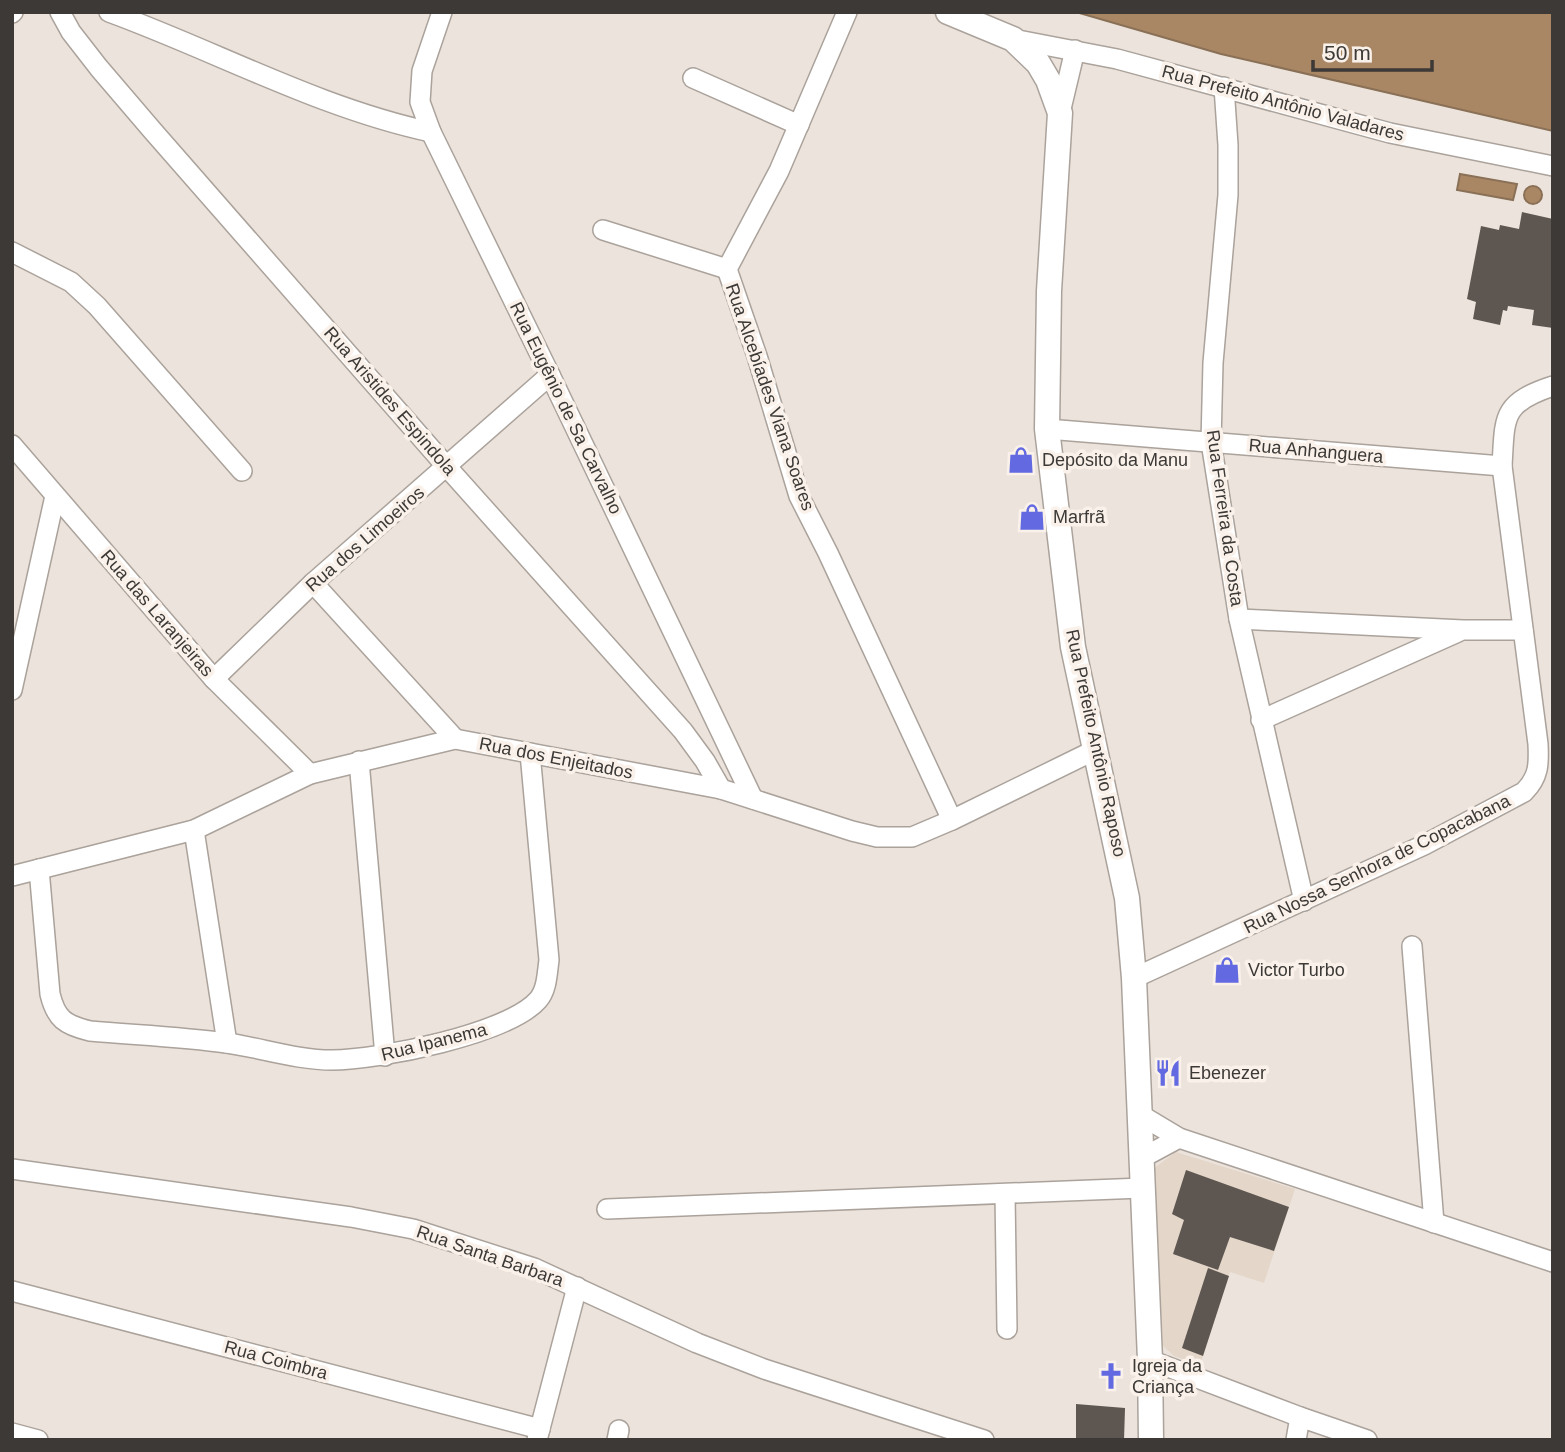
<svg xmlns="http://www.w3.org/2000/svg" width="1565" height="1452" font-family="Arial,sans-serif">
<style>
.built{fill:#e4d6c9}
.water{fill:#aa8764;stroke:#897056;stroke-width:2}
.building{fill:#5e5751}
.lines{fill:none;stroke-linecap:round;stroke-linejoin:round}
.minor-casing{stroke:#aaa29b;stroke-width:22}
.tertiary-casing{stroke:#aaa29b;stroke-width:27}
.minor{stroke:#fff;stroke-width:19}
.tertiary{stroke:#fff;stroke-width:24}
.labels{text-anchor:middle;stroke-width:7;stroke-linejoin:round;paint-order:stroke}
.street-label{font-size:18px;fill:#3c3936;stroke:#f9f1ea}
.poi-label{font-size:18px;fill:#3c3936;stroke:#f9f1ea;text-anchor:start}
</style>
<rect width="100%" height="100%" fill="#ece4dc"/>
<path class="built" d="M1176 1152 1295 1189 1264 1283 1230 1272 1200 1365 1174 1356 1163 1346 1154 1168Z"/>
<g class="water">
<path d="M1076 12H1553V131L1221 54Z"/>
<path d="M1460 174 1517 184 1513 200 1457 190Z"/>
<circle cx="1533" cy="195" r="9"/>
</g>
<g class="building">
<path d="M1522 212 1553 219V328L1532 325 1534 310 1508 306 1507 311 1503 310 1500 325 1473 319 1476 302 1467 299 1481 226 1499 230 1500 225 1519 229Z"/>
<path d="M1186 1170 1289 1207 1274 1251 1230 1237 1218 1270 1173 1254 1184 1220 1172 1214Z"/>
<path d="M1208 1268 1229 1276 1203 1356 1182 1348Z"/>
<path d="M1076 1404 1125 1408 1124 1440H1076Z"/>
</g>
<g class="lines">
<defs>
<g id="minor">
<path d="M60 12 71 32 99 68 152 130 447 467 683 731 705 761 721 789"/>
<path d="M109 12C216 51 319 108 431 132"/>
<path d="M442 12 422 71 420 102 431 132 550 375 753 799"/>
<path d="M847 12 779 171 727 269 757 356 799 496 828 553 952 820"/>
<path d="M12 13 13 12"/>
<path d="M1013 39 1117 59 1390 133 1553 166"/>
<path d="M693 78 799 125"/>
<path d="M1224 87 1228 145V195L1213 363 1211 442 1239 619 1304 901"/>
<path d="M1060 113 1075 50"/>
<path d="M603 230 727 269"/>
<path d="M12 252 71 282 97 306 242 471"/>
<path d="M1047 429 1502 466"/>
<path d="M12 445 214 679 310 774"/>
<path d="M313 583 455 739"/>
<path d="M1239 619 1463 630H1523"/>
<path d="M214 679 313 583 550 375"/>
<path d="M12 690 55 496"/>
<path d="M1261 720 1458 632"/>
<path d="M359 761 385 1056"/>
<path d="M194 830 227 1043"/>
<path d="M39 869 50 994C56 1019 65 1025 90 1031 136 1035 182 1037 227 1043 262 1048 297 1060 332 1060 378 1060 508 1034 538 1000 547 990 547 974 549 960L530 753"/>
<path d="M12 876 194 830 310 774 455 739 721 789 852 831 877 837H912L952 820 1095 750"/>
<path d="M1412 946 1434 1223"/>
<path d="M1134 978 1424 845 1524 792C1539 777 1539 764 1538 744L1502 466C1505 417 1501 403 1553 386"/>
<path d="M1139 1114 1179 1138 1553 1262"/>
<path d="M1140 1159 1179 1138"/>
<path d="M12 1169 351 1217 413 1229 534 1268 697 1343 764 1369 984 1440"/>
<path d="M1005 1194 1007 1329"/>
<path d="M607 1209 1142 1188"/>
<path d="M12 1291 540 1429"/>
<path d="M1150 1360 1300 1417 1367 1440"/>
<path d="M12 1433 38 1440"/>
<path d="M537 1440 577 1287"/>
<path d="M617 1440 619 1430"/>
<path d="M1296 1440 1300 1417"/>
</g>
<path id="tertiary" d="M948 12 1013 39 1038 63 1048 80 1060 113 1049 291 1047 429 1073 647 1127 898 1134 978 1150 1360 1151 1440"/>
</defs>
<use href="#minor" class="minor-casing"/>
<use href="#tertiary" class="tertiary-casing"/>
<use href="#minor" class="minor"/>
<use href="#tertiary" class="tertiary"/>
</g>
<defs>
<symbol id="shop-bare" viewBox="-9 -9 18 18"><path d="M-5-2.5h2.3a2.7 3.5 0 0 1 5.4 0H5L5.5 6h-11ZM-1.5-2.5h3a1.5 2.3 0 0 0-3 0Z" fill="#6269e1" stroke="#f9f1ea" stroke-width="2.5" paint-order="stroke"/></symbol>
<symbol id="restaurant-bare" viewBox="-9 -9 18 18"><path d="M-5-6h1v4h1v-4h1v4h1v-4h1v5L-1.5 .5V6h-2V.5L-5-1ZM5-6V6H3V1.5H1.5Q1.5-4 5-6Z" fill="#6269e1" stroke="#f9f1ea" stroke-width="2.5" paint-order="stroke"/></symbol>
<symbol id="church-bare" viewBox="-9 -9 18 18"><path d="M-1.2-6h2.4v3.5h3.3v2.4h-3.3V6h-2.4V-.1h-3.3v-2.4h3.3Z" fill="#6269e1" stroke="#f9f1ea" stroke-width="2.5" paint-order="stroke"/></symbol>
</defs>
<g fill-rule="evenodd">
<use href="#shop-bare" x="1002" y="441" width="38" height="38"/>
<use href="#shop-bare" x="1013" y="498" width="38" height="38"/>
<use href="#shop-bare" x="1208" y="951" width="38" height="38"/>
<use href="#restaurant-bare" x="1149" y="1054" width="38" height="38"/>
<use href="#church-bare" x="1092" y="1357" width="38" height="38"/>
</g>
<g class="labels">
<g class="street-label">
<text transform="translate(1283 103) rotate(15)" y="6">Rua Prefeito Antônio Valadares</text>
<text transform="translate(770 397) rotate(71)" y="6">Rua Alcebíades Viana Soares</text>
<text transform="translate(390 401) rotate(49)" y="6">Rua Aristides Espindola</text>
<text transform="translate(566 408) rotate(64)" y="6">Rua Eugênio de Sa Carvalho</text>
<text transform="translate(1316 451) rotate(5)" y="6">Rua Anhanguera</text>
<text transform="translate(1225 518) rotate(82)" y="6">Rua Ferreira da Costa</text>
<text transform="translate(365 539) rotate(-41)" y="6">Rua dos Limoeiros</text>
<text transform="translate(157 613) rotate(49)" y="6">Rua das Laranjeiras</text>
<text transform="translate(1096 743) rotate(78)" y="6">Rua Prefeito Antônio Raposo</text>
<text transform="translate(556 758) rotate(11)" y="6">Rua dos Enjeitados</text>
<text transform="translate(1377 864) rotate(-26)" y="6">Rua Nossa Senhora de Copacabana</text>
<text transform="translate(434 1042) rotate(-14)" y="6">Rua Ipanema</text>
<text transform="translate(490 1256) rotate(19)" y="6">Rua Santa Barbara</text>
<text transform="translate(276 1360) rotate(15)" y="6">Rua Coimbra</text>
</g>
<g class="poi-label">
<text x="1042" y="466">Depósito da Manu</text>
<text x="1053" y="523">Marfrã</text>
<text x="1248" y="976">Victor Turbo</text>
<text x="1189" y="1079">Ebenezer</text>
<text x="1132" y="1372">Igreja da<tspan x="1132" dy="21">Criança</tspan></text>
</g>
</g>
<rect width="1565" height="1452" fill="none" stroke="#3c3936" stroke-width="28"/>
<path d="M1313 60v10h119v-10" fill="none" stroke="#3c3936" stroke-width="3.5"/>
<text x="1324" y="60" font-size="21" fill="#3c3936" stroke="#f9f1ea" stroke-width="5" paint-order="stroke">50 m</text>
</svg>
